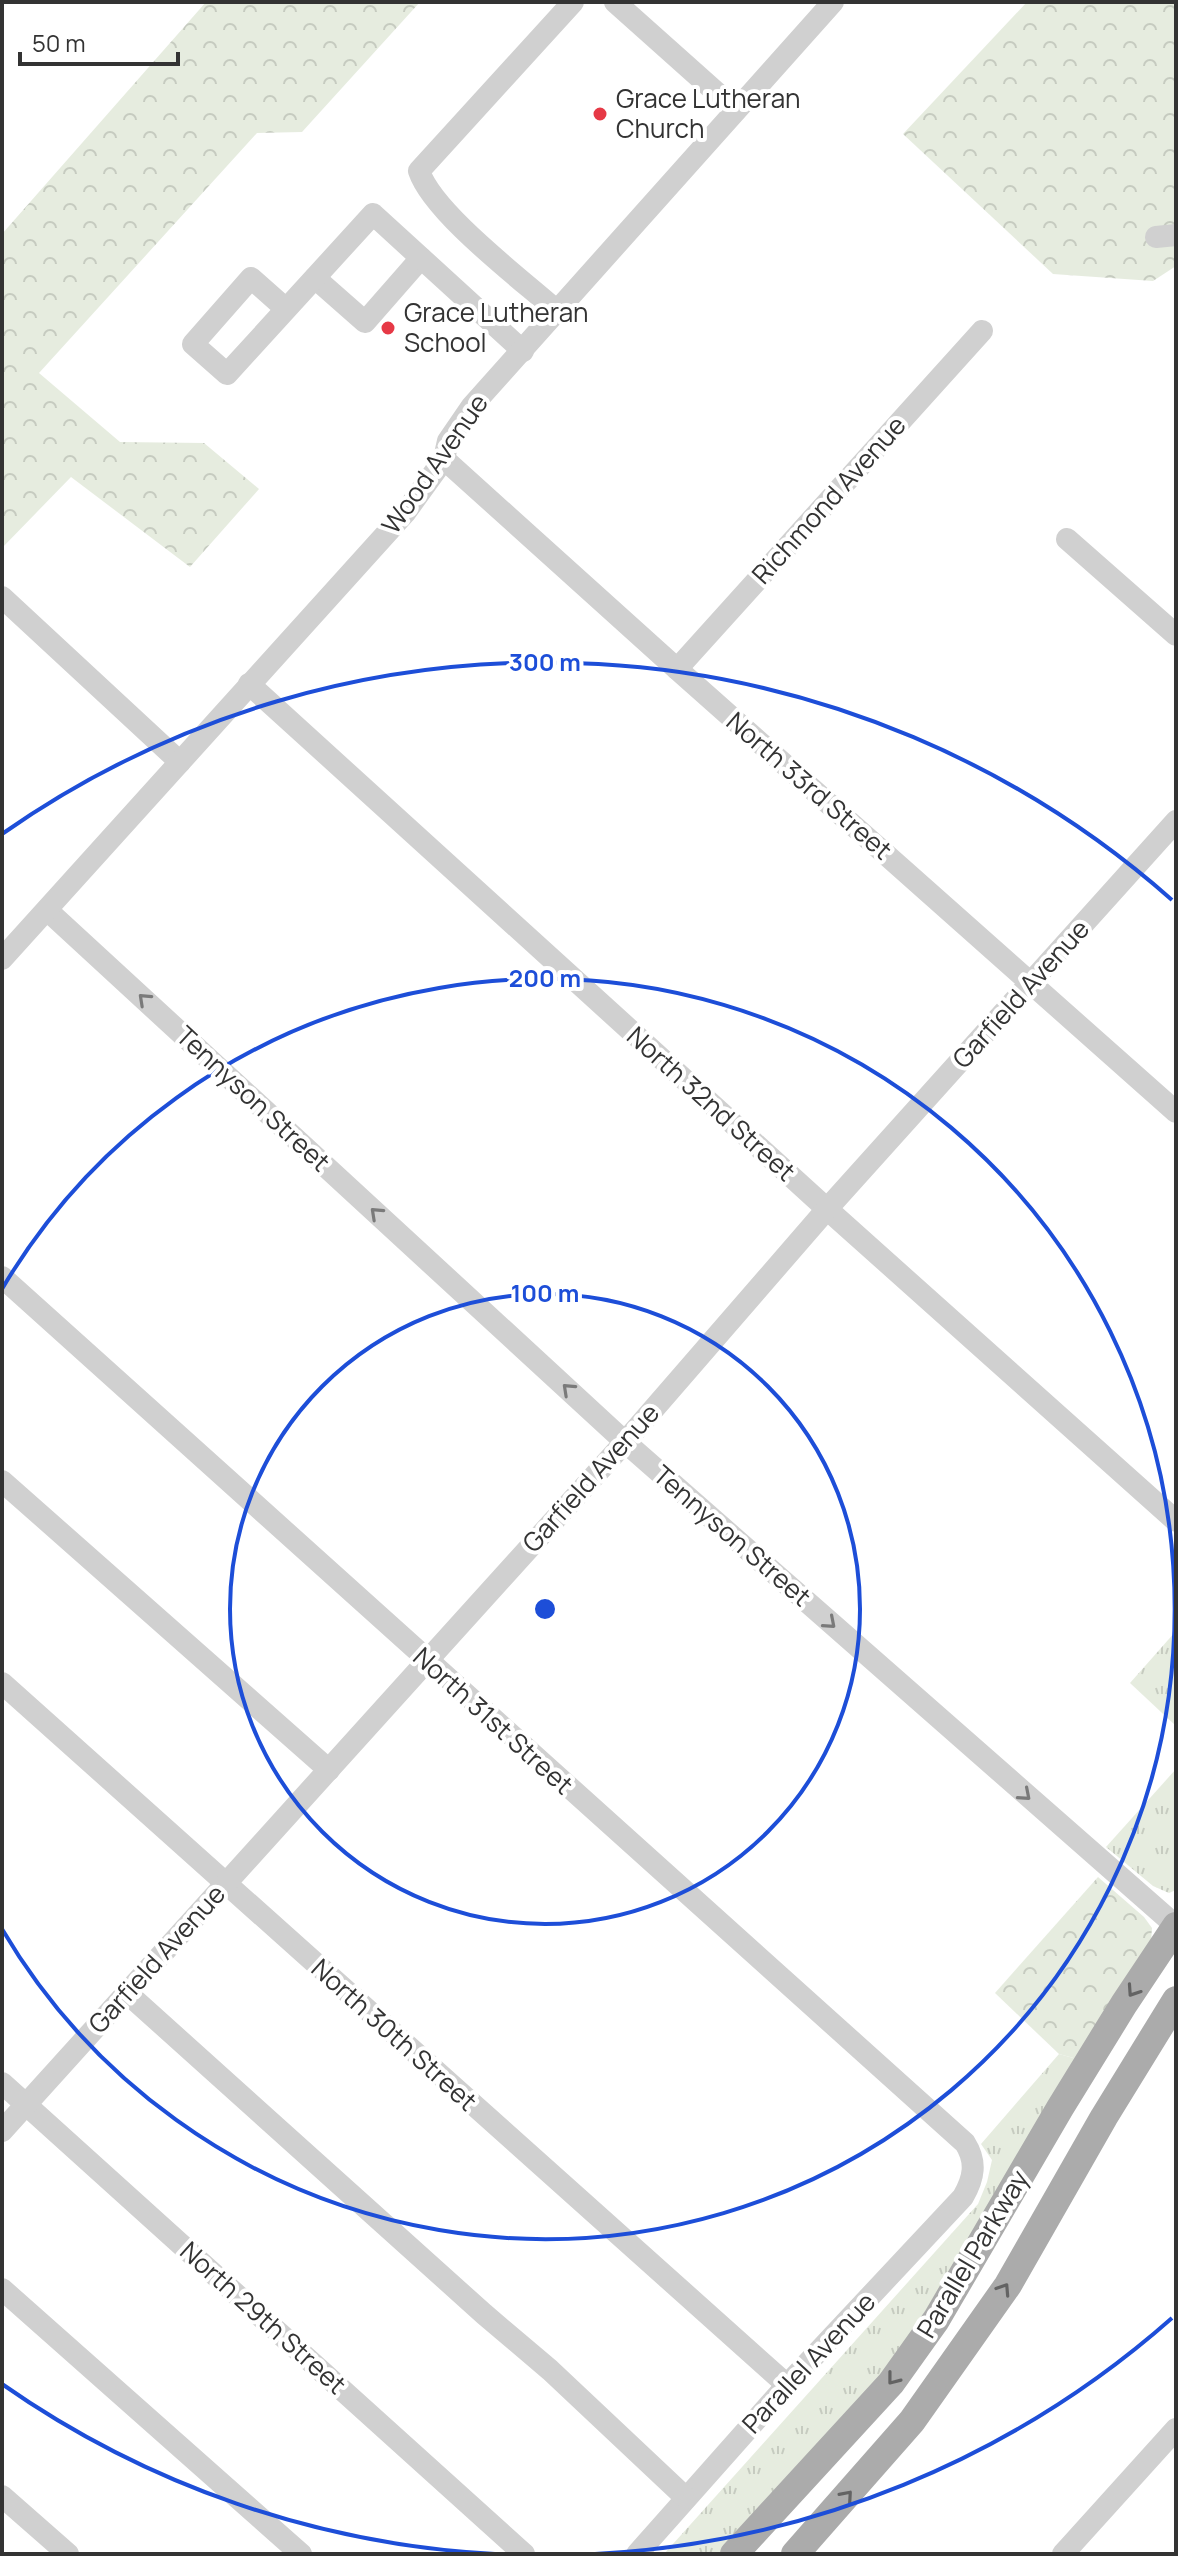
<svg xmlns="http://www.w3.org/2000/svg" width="1178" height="2556" font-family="Manrope,sans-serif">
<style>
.grass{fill:url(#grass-tufts)}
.forest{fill:url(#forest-crowns)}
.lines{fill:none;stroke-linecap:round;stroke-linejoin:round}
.minor{stroke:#d0d0d0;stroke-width:22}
.major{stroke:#ababab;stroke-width:28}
.oneway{stroke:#7a7a7a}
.oneway2{stroke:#636363}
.ring{fill:none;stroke:#1d4ed8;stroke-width:4}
.poi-dot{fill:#e63946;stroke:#fff;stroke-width:3}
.labels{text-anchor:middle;stroke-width:8;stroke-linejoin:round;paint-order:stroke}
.poi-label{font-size:26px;fill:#333;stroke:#fff;text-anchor:start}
.street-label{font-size:26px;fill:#333;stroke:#fff}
.centre{fill:#1d4ed8;stroke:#fff;stroke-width:4}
.ring-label{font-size:24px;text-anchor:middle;font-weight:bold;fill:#1d4ed8;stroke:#fff;stroke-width:8;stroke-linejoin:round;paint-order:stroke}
</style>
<defs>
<pattern id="grass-tufts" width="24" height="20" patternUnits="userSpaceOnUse" patternTransform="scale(2)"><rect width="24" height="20" fill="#e6ecdf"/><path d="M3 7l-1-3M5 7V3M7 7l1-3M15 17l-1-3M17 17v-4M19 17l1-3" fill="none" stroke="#c6cbc0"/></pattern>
<pattern id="forest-crowns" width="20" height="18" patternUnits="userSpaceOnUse" patternTransform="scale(2)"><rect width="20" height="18" fill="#e6ecdf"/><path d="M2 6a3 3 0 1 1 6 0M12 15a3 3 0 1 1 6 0" fill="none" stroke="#c6cbc0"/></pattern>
</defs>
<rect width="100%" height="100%" fill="#fff"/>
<g class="grass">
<path d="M1176 1631V1726L1130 1683Z"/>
<path d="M1176 1769V1890L1169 1893 1153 1886 1106 1847Z"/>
<path d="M1059 2054 1077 2059 917 2325 882 2374 720 2554H664L978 2204 987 2182 992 2160 981 2144Z"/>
</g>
<g class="forest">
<path d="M206 2H420L302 132 257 133 39 373 120 442 204 443 259 489 190 567 71 477 2 548V234Z"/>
<path d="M1027 2H1176V266L1153 281 1053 274 903 134Z"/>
<path d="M1098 1877 1144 1917 1152 1928 1151 1942 1077 2059 1059 2054 995 1993Z"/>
</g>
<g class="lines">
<g class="minor">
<path d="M615 2 736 110"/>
<path d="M1156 237 1176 235"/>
<path d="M315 278 365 322 421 258"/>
<path d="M286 309 251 278 193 344 227 374 373 214 523 351"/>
<path d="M557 311C521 279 433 213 419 171L573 2"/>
<path d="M444 459 677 669 1176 1112"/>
<path d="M1067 539 1176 635"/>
<path d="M2 597 180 762"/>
<path d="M677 669 982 331"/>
<path d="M249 684 827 1209 1176 1521"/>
<path d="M47 910 625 1442 1176 1926"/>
<path d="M2 959 405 513 444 459 448 441 472 406 833 2"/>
<path d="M2 1277 965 2143C977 2162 974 2178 963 2197L787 2385 637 2554"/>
<path d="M2 1481 329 1770"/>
<path d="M2 1683 787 2385"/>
<path d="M127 1993 484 2314 550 2370 686 2498"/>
<path d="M2 2083 524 2554"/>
<path d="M2 2131 625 1442 827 1209 1176 821"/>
<path d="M2 2289 301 2554"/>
<path d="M2 2496 68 2554"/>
<path d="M1063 2554 1176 2429"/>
</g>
<g class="major">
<path d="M734 2554 891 2383 936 2320 1060 2108 1124 2004 1176 1926"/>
<path d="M795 2554 912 2421 1008 2285 1104 2117 1176 2000"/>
</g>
</g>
<defs><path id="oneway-chevron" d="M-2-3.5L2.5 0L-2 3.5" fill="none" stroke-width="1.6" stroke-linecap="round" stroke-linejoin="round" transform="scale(2)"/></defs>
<g class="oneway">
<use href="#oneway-chevron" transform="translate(144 999) rotate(-137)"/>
<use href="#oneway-chevron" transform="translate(376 1213) rotate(-137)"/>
<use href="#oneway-chevron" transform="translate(568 1389) rotate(-137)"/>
<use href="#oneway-chevron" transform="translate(830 1623) rotate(41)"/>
<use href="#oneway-chevron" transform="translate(1025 1795) rotate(41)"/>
</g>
<g class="oneway2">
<use href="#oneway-chevron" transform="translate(1133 1991) rotate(124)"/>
<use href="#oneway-chevron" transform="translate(1004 2289) rotate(-57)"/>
<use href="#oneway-chevron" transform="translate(893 2379) rotate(128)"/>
<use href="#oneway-chevron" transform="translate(847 2496) rotate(-49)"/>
</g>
<g class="ring">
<circle cx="545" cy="1609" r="315"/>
<path d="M2 1289A630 630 0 1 1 2 1929"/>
<path d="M1172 2318A946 946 0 0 1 595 2554M495 2554A946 946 0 0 1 2 2384M2 834A946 946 0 0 1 1172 900"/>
</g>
<g class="poi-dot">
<circle cx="600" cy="114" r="8"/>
<circle cx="388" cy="328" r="8"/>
</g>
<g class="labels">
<g class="poi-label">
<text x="616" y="108">Grace Lutheran<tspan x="616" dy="30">Church</tspan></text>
<text x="404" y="322">Grace Lutheran<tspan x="404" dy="30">School</tspan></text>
</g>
<g class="street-label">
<text transform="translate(435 464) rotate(-55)" y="9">Wood Avenue</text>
<text transform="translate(829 500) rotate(-48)" y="9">Richmond Avenue</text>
<text transform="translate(809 786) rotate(41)" y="9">North 33rd Street</text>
<text transform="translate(1021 994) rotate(-48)" y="9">Garfield Avenue</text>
<text transform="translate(253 1099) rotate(43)" y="9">Tennyson Street</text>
<text transform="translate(711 1104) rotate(42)" y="9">North 32nd Street</text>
<text transform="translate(591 1478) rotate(-48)" y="9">Garfield Avenue</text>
<text transform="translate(732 1536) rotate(41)" y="9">Tennyson Street</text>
<text transform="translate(493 1721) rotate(42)" y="9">North 31st Street</text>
<text transform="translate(157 1959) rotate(-48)" y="9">Garfield Avenue</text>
<text transform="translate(394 2035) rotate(42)" y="9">North 30th Street</text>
<text transform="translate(973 2254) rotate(-59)" y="9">Parallel Parkway</text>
<text transform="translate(263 2318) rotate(42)" y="9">North 29th Street</text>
<text transform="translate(809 2363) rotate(-47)" y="9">Parallel Avenue</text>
</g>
</g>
<circle cx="545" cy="1609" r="12" class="centre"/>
<g class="ring-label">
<text x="545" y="671">300 m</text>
<text x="545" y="987">200 m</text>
<text x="545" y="1302">100 m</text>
</g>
<rect width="1178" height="2556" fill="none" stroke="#333333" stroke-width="8"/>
<path d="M20 52v12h158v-12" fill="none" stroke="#333333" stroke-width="4"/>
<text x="32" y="52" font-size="24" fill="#333333" stroke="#ffffff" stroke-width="6" paint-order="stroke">50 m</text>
</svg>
